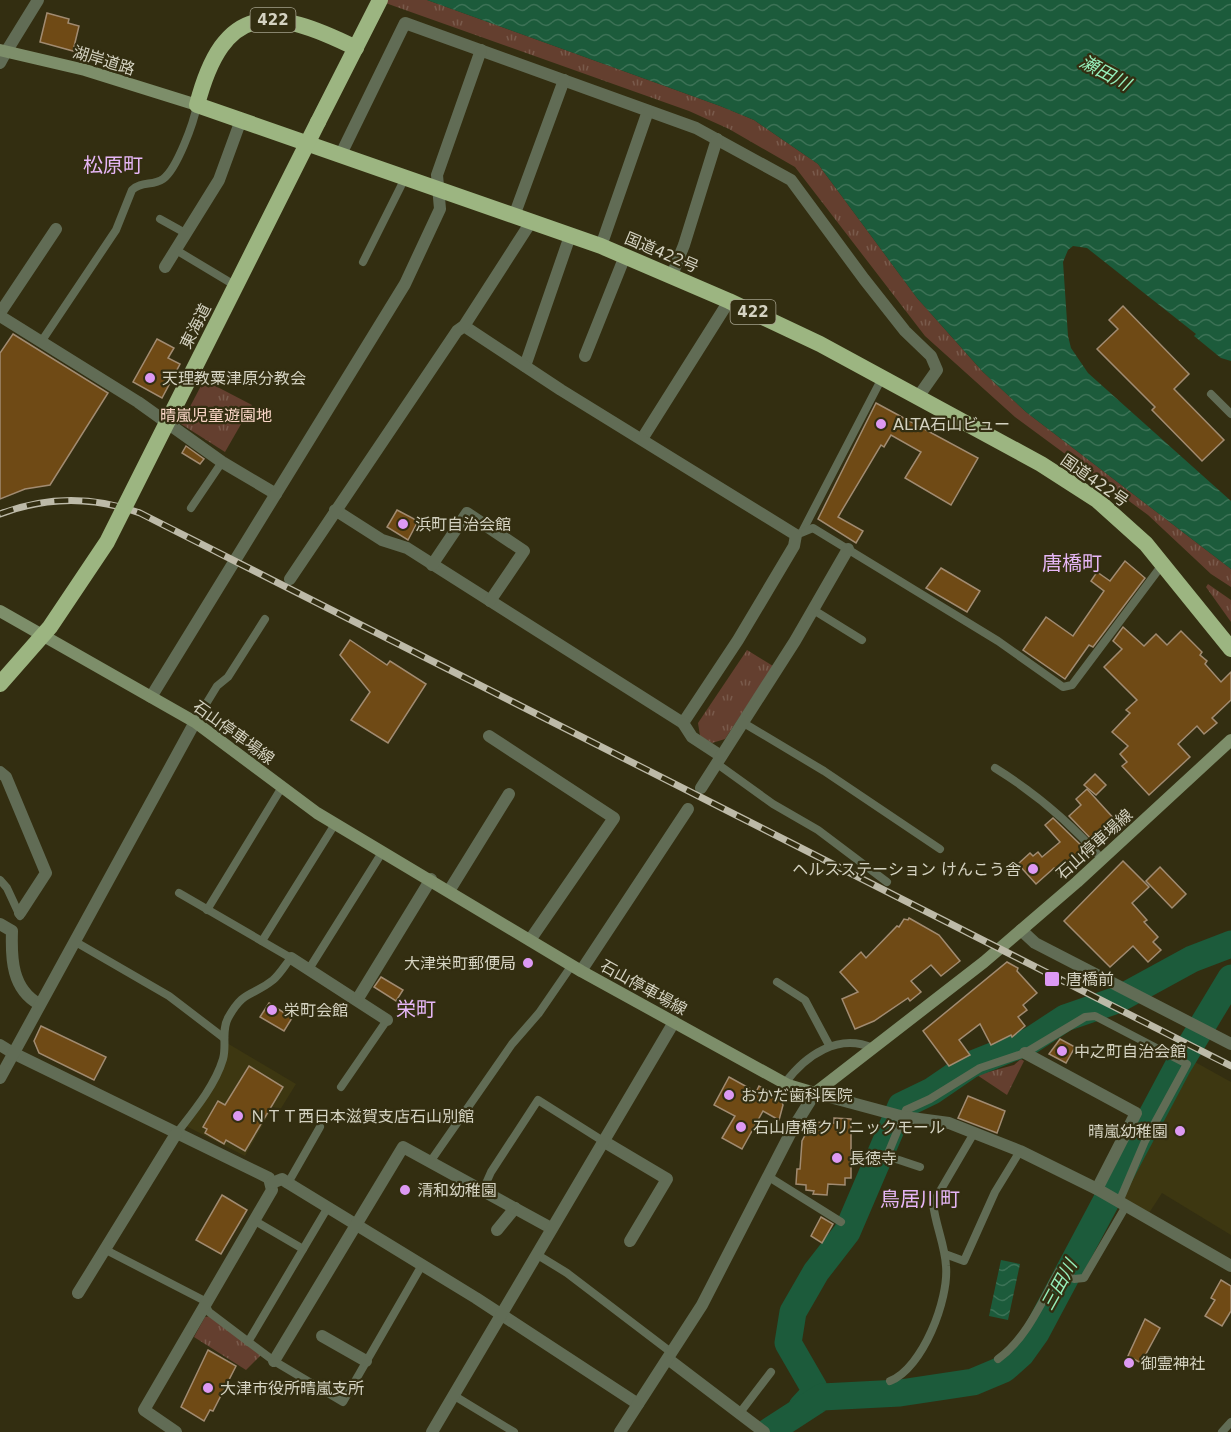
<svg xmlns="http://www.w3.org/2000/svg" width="1231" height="1432" font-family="'DejaVu Sans','Noto Sans JP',sans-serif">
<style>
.built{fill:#3d3711}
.park{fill:url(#park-tufts)}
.water{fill:url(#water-waves)}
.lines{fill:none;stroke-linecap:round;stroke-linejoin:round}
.river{stroke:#1c5b3b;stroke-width:27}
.building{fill:#6f4a15;stroke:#a18b71;stroke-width:1.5}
.service{stroke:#616c55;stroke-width:8}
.minor{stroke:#616c55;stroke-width:12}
.tertiary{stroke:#616c55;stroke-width:12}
.secondary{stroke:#7d8e6a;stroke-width:12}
.trunk{stroke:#9cb581;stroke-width:16}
.rail-casing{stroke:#bdbaa8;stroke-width:7}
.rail{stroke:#332e11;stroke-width:4.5;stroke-dasharray:14;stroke-linecap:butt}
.trunk-bridge{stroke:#9cb581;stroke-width:16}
.poi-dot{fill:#dd99f3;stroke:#332e11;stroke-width:2}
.labels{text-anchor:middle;stroke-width:4.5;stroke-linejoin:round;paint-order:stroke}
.shield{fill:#332e11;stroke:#a4a18c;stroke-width:1.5}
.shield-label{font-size:15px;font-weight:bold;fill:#d4d2c1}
.street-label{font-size:16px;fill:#d4d2c1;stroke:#332e11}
.poi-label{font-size:16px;fill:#d4d2c1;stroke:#332e11;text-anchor:start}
.park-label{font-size:16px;fill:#fad6c7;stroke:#332e11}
.water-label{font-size:18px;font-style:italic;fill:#96efbb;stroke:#332e11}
.quarter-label{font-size:20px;fill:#e6b6f6;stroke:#332e11}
</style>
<defs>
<pattern id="park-tufts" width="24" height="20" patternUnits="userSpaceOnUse" patternTransform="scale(1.5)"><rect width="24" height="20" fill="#643f2f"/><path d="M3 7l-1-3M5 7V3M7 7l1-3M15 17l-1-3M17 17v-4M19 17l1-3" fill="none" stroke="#795a4b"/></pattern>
<pattern id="water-waves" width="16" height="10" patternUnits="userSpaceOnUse" patternTransform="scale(1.5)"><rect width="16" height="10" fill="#1c5b3b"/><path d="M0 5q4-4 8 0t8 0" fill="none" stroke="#3c7256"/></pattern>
</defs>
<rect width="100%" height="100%" fill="#332e11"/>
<g class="built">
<path d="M227 1043 296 1084 280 1110 273 1107 245 1156 186 1126 212 1089Z"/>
<path d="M1195 1062 1231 1082V1235L1162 1193 1149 1213 1122 1197Z"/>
</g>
<g class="park">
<path d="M377 0H427L720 106 754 120 818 164 917 298 983 372 1026 412 1231 569V587L1211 574 1148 515 1015 417 925 336 795 167 729 129 689 111Z"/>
<path d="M204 380 252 405 225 452 181 424Z"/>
<path d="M1208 584 1231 600V622L1206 587Z"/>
<path d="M747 650 773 666 725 739 712 743 700 736 698 723Z"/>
<path d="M1021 1059 1024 1061 1007 1095 977 1075 1014 1065Z"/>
<path d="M211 1316 261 1355 246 1370 194 1337 205 1317Z"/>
</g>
<g class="water">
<path d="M427 0H1231V361L1221 358 1194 336 1196 334 1087 248 1073 246 1068 250 1063 262 1068 336 1071 348 1088 373 1231 501V569L1026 412 983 372 917 298 818 164 754 120 720 106Z"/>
<path d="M1001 1260 1020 1264 1008 1320 989 1316Z"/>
</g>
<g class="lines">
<g class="river">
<path d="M802 1407 814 1394V1388L788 1343 793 1312 816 1272 847 1232 901 1106 932 1091 970 1065 1030 1041 1065 1018 1117 1000 1192 959 1231 944"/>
<path d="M768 1432 822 1397 900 1393 973 1382 1004 1369 1021 1354 1036 1333 1178 1066 1231 978"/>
</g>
</g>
<g class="building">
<path d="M47 13 69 19 68 23 79 26 73 51 40 42Z"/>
<path d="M1123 306 1189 374 1174 389 1224 440 1202 461 1152 410 1155 407 1097 349 1118 329 1109 320Z"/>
<path d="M13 334 108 393 50 485 25 489 0 499V353Z"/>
<path d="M157 339 174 348 168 358 180 364 162 398 133 382Z"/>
<path d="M876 403 978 458 951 505 905 478 921 452 891 435 884 447 881 445 838 517 863 531 856 543 818 519Z"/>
<path d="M186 446 204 459 200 464 182 453Z"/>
<path d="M397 510 418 521 408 540 387 527Z"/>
<path d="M1125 561 1145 578 1093 647 1089 645 1065 679 1023 650 1046 617 1073 636 1104 591 1091 581 1097 572 1110 581Z"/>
<path d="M941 568 980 591 967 612 926 588Z"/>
<path d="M1123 627 1144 646 1156 634 1167 645 1181 631 1202 652 1200 655 1207 661 1205 664 1221 682 1231 672V700L1212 718 1217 723 1204 734 1197 726 1178 744 1190 757 1149 795 1122 766 1127 762 1120 754 1128 746 1112 732 1130 713 1126 710 1137 700 1104 667 1122 649 1113 641Z"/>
<path d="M350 640 387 665 390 661 426 684 388 743 351 720 370 692 340 655Z"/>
<path d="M1095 774 1106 785 1096 795 1084 785Z"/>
<path d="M1087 789 1117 822 1095 843 1069 816 1081 805 1076 799Z"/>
<path d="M1053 818 1088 852 1061 876 1054 868 1036 884 1018 864 1030 853 1033 856 1038 852 1042 857 1060 842 1045 825Z"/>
<path d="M1123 861 1149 887 1132 903 1147 920 1144 922 1158 937 1153 942 1161 950 1148 962 1133 946 1110 967 1064 921Z"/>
<path d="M1160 867 1186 894 1172 908 1146 881Z"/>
<path d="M909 918 939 935 960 961 941 976 931 965 911 981 921 992 910 1001 908 998 874 1021 855 1029 842 999 858 992 840 972 861 952 866 958 897 926 899 927 904 919 908 920Z"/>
<path d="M1007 962 1018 968 1017 971 1037 993 1023 1005 1027 1010 1018 1017 1025 1026 1012 1037 1011 1035 991 1045 980 1024 959 1040 970 1055 949 1066 923 1031Z"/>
<path d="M381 977 403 990 396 1001 374 987Z"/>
<path d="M269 1003 292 1018 284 1031 260 1017Z"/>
<path d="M41 1026 106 1057 94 1080 39 1053 34 1041Z"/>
<path d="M1060 1039 1075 1047 1066 1063 1049 1054Z"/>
<path d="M249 1066 283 1087 245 1151 226 1140 224 1144 205 1133 207 1129 203 1127 218 1101 225 1105Z"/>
<path d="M729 1077 756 1092 759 1086 780 1098 783 1105 779 1120 763 1111 742 1149 722 1138 735 1116 714 1105Z"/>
<path d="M968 1096 1005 1111 997 1133 958 1118Z"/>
<path d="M834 1118 851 1119V1178H845V1185L828 1184 827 1195 813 1194 814 1191 806 1190V1185L796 1184 797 1169H800L802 1141 812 1122 834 1123Z"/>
<path d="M222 1195 247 1210 221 1254 196 1240Z"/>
<path d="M821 1217 833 1224 822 1243 811 1236Z"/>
<path d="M1221 1280 1231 1286V1311L1222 1326 1205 1316 1215 1300 1211 1298Z"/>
<path d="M1145 1319 1160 1328 1141 1363 1128 1356Z"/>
<path d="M208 1350 236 1366 213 1411 210 1410 204 1421 181 1407Z"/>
</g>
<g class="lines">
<g class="service">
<path d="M160 219 187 234"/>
<path d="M176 250 236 286"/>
<path d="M363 262 405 178"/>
<path d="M41 342 116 230 132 190C141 181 153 186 163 179 177 169 194 122 197 105"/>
<path d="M1211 394 1231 414"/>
<path d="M191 508 222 462"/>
<path d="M803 530 882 378"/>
<path d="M796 535 813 528 998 641 1063 687 1072 685 1162 565"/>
<path d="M812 609 862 640"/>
<path d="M195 722 217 686 228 677 265 619"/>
<path d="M742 722 824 771 940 849"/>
<path d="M716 763 773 804 818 830 887 882"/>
<path d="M995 768C1037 794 1070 822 1102 859"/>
<path d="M0 880 7 888 20 916"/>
<path d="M207 910 282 787"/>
<path d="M74 941 169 996 224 1038"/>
<path d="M262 941 335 824"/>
<path d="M309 969 383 851"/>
<path d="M777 982 805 1000 829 1045"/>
<path d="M785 1083C806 1055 838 1033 873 1048"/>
<path d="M341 1087 387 1020"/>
<path d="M176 1134C193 1112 215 1086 223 1059 227 1045 221 1031 228 1018 244 989 252 997 273 980 280 974 285 965 291 958L179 893"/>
<path d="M430 1162 512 1044 539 1013 572 965"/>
<path d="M920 1167 887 1156 906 1110 930 1099 980 1068 1025 1053 1085 1017 1095 1016 1187 1064 1145 1141 1119 1202"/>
<path d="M769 1177 841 1222"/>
<path d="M288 1183 320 1127"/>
<path d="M483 1190 491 1172 538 1100 603 1141"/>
<path d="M255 1221 303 1249"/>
<path d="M106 1250 203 1300 209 1312 274 1361 343 1402 422 1265"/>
<path d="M536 1254 567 1273 672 1353"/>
<path d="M945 1254 964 1261 995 1192 1020 1151"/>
<path d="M248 1342 328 1207"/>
<path d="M998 1359C1027 1338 1042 1301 1059 1271L1074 1279 1084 1278 1126 1206"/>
<path d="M890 1381C923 1368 949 1299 946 1266 945 1245 935 1224 933 1203L974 1133"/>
<path d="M453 1395 514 1432"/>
<path d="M739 1414 771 1372"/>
<path d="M1222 1432 1231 1422"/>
</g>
<g class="minor">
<path d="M6 52 38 0"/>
<path d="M340 156 405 23 696 128 791 180 864 279 905 331 931 356 937 370 918 397"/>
<path d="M514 216 564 80"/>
<path d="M601 246 648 111"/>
<path d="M165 267 219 180 241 120"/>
<path d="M672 275 684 245 717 139"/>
<path d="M0 313 56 229"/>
<path d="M0 316 138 402 222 462 276 494"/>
<path d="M585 356 625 256"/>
<path d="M525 366 570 236"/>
<path d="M642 439 729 301"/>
<path d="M335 510 382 540 407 548 683 723 738 640 794 546 796 535 561 390 464 326"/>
<path d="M432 565 467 513 524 551 490 601"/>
<path d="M290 579 457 331 464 326 531 222"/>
<path d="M151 697 405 284 440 209 437 175 481 50"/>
<path d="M683 723 692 737 721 756"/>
<path d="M489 736 614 818 530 940"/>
<path d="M0 772 6 777 46 873 20 913"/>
<path d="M701 788 795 641 848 549"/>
<path d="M449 891 509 794"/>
<path d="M0 924 12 931C11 959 12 989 39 1004"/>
<path d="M291 958 387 1020"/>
<path d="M581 971 688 809"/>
<path d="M357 1000 431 879"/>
<path d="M13 1053 269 1178 272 1190 144 1410 176 1432"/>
<path d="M1025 1053 1136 1113 1097 1189"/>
<path d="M815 1093 904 1117 949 1123 1020 1151 1097 1189 1231 1266"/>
<path d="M603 1141 667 1179 630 1241"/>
<path d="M272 1183 282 1179 288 1183 476 1298 638 1404"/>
<path d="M497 1230 515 1208"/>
<path d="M78 1293 176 1134"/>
<path d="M322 1336 366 1361"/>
<path d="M668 1359 764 1432"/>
<path d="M274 1361 403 1147 551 1228"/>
<path d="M432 1432 674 1022"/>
</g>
<g class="tertiary">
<path d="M0 63 6 52"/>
<path d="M1021 930 1035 943 1231 1044"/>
<path d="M0 1045 13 1053"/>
<path d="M0 1078 195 722"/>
<path d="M620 1432 702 1305 792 1130 815 1093"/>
</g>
<g class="secondary">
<path d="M0 50 85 70 197 105"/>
<path d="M0 611 195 722 317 813 581 971 788 1085 815 1093 984 962 1077 882 1231 740"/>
</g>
<g class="trunk">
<path d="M356 48C271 6 224 2 197 105L601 246 729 301 820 344 1041 464 1097 500 1146 544 1231 649"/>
<path d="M318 122 380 0"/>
</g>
<defs>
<path id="rail" d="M0 514C47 496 93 496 140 513L1231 1066"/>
</defs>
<use href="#rail" class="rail-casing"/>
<use href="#rail" class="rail"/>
<path class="trunk-bridge" d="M0 684 50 627 107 542 318 122"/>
</g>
<g class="poi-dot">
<circle cx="150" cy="378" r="6"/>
<circle cx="881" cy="424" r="6"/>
<circle cx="403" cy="524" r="6"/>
<circle cx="1033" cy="869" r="6"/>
<circle cx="528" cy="963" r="6"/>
<rect x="1044" y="971" width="16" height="16" rx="3"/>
<circle cx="272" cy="1010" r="6"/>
<circle cx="1062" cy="1051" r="6"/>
<circle cx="729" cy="1095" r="6"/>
<circle cx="238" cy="1116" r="6"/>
<circle cx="741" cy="1127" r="6"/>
<circle cx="1180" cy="1131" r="6"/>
<circle cx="837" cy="1158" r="6"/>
<circle cx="405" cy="1190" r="6"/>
<circle cx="1129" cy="1363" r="6"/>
<circle cx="208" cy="1388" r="6"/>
</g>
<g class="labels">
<g class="shield">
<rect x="250.5" y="8" width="45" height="24" rx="4.5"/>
<rect x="730.5" y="300" width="45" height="24" rx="4.5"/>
</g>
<g class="shield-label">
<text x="273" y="25">422</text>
<text x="753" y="317">422</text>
</g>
<g class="street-label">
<text transform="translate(104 60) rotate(17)" y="6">湖岸道路</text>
<text transform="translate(662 252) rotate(23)" y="6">国道422号</text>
<text transform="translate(195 326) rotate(-63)" y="6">東海道</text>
<text transform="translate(1095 480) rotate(35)" y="6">国道422号</text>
<text transform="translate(234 732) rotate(36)" y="6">石山停車場線</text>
<text transform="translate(1094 844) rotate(-42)" y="6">石山停車場線</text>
<text transform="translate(644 987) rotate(29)" y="6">石山停車場線</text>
</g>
<g class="poi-label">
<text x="162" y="384">天理教粟津原分教会</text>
<text x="893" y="430">ALTA石山ビュー</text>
<text x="415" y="530">浜町自治会館</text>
<text x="1021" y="875" text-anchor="end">ヘルスステーション けんこう舎</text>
<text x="516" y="969" text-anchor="end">大津栄町郵便局</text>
<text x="1066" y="985">唐橋前</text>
<text x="284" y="1016">栄町会館</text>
<text x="1074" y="1057">中之町自治会館</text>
<text x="741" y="1101">おかだ歯科医院</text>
<text x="250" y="1122">ＮＴＴ西日本滋賀支店石山別館</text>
<text x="753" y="1133">石山唐橋クリニックモール</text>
<text x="1168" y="1137" text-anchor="end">晴嵐幼稚園</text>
<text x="849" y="1164">長徳寺</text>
<text x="417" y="1196">清和幼稚園</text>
<text x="1141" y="1369">御霊神社</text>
<text x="220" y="1394">大津市役所晴嵐支所</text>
</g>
<g class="park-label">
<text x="216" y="421">晴嵐児童遊園地</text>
</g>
<g class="water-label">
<text transform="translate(1105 73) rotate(28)" y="6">瀬田川</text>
<text transform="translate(1059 1285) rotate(-61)" y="6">三田川</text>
</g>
<g class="quarter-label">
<text x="113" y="172">松原町</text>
<text x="1072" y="570">唐橋町</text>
<text x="416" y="1016">栄町</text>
<text x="920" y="1206">鳥居川町</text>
</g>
</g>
</svg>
